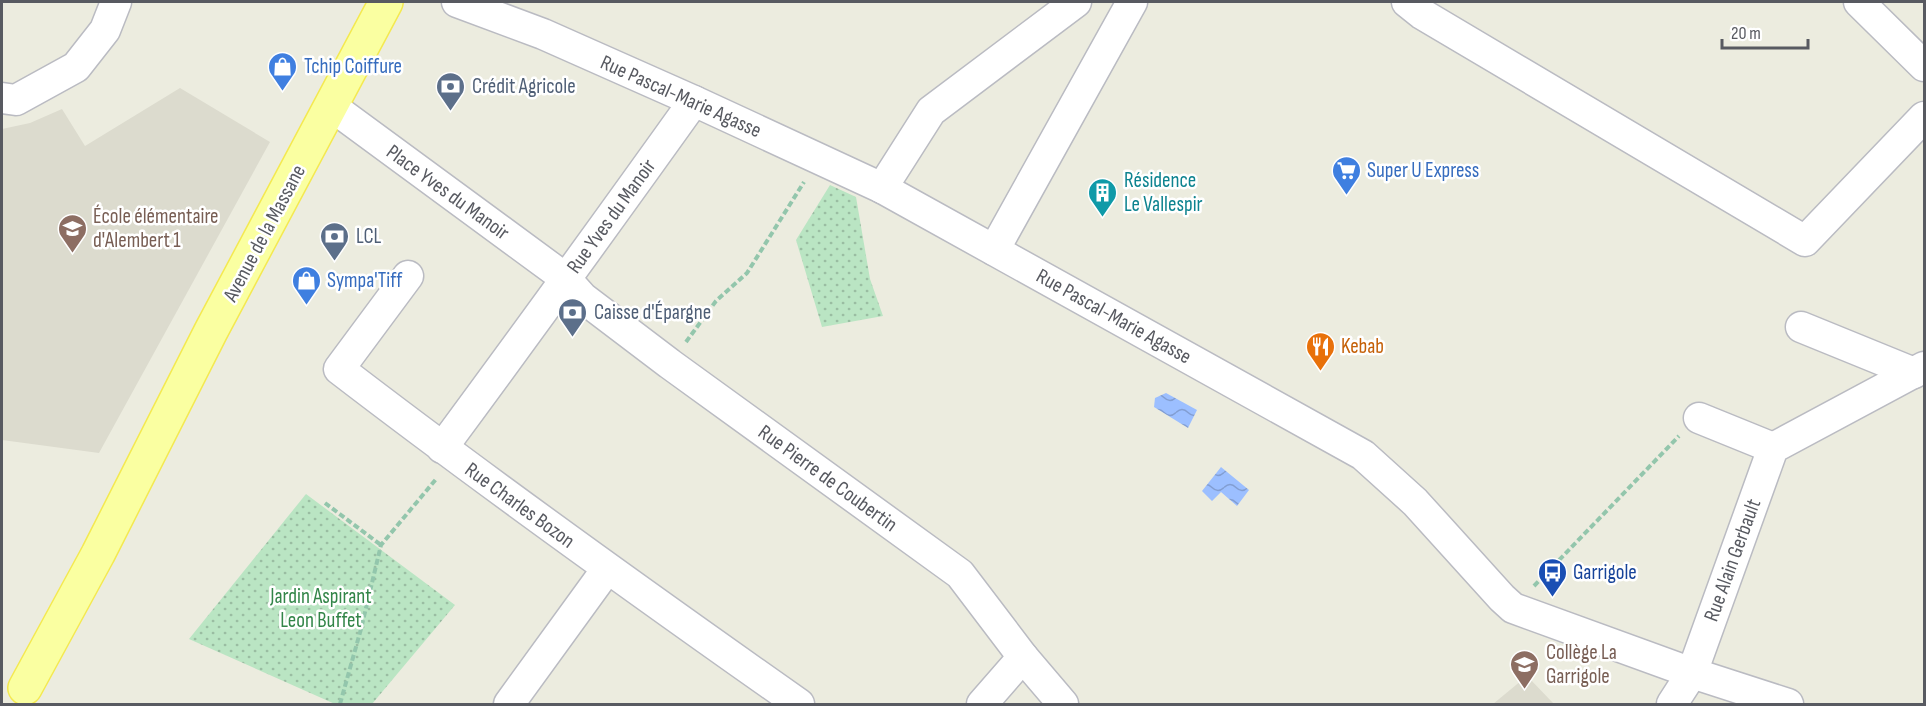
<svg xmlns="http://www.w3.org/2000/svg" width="1926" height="706" font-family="'Sofia Sans Condensed',sans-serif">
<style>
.education{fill:#dcdbce}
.park{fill:url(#park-dots)}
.water{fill:url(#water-waves)}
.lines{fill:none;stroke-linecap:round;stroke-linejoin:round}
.minor-casing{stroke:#babbc2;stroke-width:33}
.major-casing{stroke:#f4e950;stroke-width:36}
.path{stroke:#93c6ac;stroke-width:4;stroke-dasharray:6 3;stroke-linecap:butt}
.minor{stroke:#fff;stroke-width:30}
.major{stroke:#faffa1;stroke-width:33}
.labels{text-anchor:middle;stroke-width:5;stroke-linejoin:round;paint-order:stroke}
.shop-label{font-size:21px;fill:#366cbe;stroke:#fff;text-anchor:start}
.service-label{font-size:21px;fill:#4e5e75;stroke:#fff;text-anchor:start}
.street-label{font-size:21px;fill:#585a61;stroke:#fff}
.culture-label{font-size:21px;fill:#0d838f;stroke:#fff;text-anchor:start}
.education-label{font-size:21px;fill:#785e54;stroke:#fff;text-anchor:start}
.food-label{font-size:21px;fill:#c56008;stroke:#fff;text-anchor:start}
.transit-label{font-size:21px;fill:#164399;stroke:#fff;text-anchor:start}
.park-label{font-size:21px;fill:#328548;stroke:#fff}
</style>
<defs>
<pattern id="park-dots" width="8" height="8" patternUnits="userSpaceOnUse" patternTransform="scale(1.5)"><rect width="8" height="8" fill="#bae5c3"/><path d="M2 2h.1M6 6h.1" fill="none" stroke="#9abda2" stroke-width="1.8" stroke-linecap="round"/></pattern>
<pattern id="water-waves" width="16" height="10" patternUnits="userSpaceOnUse" patternTransform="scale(1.5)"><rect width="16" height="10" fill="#9cbfff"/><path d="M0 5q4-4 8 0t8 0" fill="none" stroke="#829ed2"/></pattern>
</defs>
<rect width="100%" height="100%" fill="#ececdf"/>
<g class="education">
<path d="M180 88 270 142 99 453 2 440V129L30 123 62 109 85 146Z"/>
<path d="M1527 676 1554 704H1493Z"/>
</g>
<g class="park">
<path d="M830 185 856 197 870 279 883 316 822 327 796 240Z"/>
<path d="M306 494 455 605 372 704H335L189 639Z"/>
</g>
<g class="water">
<path d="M1166 393 1197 410 1188 428 1154 407 1155 398Z"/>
<path d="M1221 467 1249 490 1237 506 1221 492 1212 501 1202 491Z"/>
</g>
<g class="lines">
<defs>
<g id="minor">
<path d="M457 2 543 34 694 101 882 188 1363 455 1415 502 1502 598 1513 608 1692 673 1788 704"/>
<path d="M1407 2 1422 14 1805 241 1924 117"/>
<path d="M1859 2 1924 66"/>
<path d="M2 98 16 100 76 67 105 30 116 2"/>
<path d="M331 106 565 278 583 298 670 364 960 574 1023 657 1063 704"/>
<path d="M882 188 931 111 1076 2"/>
<path d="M994 250 1132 2"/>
<path d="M408 276 339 369C490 485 644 595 799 704"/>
<path d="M1801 327 1914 373"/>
<path d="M1699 418 1773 448"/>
<path d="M442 448C527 333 611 217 694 101"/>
<path d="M509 704 607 569"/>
<path d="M982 704 1023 657"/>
<path d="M1672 704 1692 673 1773 448 1924 367"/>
</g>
<path id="major" d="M25 688 98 554 211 331 386 2"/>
</defs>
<use href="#minor" class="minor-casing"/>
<use href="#major" class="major-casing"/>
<g class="path">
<path d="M686 342 716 301 747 273 804 182"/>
<path d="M325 503 381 545"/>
<path d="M1534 586 1679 436"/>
<path d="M340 704 361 629 381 545 437 478"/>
</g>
<use href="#minor" class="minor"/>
<use href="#major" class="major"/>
</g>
<defs>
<symbol id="shop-pin" viewBox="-11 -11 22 30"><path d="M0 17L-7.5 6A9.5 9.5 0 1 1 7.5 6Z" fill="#3f7fe0" stroke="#fff"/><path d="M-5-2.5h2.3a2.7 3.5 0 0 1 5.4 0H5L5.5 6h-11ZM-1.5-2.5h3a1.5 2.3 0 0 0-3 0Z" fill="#fff"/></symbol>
<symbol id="bank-pin" viewBox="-11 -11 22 30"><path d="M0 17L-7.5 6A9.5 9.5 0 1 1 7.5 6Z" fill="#5c6f8a" stroke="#fff"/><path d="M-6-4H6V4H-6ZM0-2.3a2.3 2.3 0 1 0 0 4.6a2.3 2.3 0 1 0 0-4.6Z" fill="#fff"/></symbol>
<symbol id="supermarket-pin" viewBox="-11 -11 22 30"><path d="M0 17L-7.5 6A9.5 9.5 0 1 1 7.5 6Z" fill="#3f7fe0" stroke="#fff"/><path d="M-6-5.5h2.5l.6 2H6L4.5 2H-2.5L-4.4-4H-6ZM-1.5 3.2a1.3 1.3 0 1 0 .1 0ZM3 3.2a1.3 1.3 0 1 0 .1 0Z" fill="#fff"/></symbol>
<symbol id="building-pin" viewBox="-11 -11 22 30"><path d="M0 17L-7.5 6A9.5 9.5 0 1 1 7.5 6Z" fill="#0f9aa8" stroke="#fff"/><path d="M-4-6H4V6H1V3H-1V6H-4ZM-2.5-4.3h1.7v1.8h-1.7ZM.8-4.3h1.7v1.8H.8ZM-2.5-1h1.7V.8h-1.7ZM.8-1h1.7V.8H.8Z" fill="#fff"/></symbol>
<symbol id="school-pin" viewBox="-11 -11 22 30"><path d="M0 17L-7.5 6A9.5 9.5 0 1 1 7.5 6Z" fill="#8d6e63" stroke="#fff"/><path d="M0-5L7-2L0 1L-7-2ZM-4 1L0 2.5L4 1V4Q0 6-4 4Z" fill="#fff"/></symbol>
<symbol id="restaurant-pin" viewBox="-11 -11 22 30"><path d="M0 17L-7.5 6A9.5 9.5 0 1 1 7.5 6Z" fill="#e8710a" stroke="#fff"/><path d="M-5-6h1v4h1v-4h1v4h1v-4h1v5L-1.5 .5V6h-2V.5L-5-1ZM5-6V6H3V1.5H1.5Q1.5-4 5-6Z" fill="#fff"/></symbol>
<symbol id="bus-pin" viewBox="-11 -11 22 30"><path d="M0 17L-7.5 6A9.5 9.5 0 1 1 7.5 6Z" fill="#1a4fb4" stroke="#fff"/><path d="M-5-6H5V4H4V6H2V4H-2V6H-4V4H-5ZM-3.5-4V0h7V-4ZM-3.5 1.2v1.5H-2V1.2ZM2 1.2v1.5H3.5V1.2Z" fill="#fff"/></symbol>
</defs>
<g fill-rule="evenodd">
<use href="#shop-pin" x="266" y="50" width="33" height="45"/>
<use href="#bank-pin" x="434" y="70" width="33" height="45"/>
<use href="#supermarket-pin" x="1330" y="154" width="33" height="45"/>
<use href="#building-pin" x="1086" y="176" width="33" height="45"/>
<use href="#school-pin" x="56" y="212" width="33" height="45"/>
<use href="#bank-pin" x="318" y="220" width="33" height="45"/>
<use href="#shop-pin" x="290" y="264" width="33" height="45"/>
<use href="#bank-pin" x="556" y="296" width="33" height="45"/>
<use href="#restaurant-pin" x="1304" y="330" width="33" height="45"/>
<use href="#bus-pin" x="1536" y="556" width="33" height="45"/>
<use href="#school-pin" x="1508" y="648" width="33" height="45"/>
</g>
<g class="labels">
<g class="shop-label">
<text x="304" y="73">Tchip Coiffure</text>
<text x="1367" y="177">Super U Express</text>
<text x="327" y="287">Sympa'Tiff</text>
</g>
<g class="service-label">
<text x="472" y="93">Crédit Agricole</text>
<text x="356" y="243">LCL</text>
<text x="594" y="319">Caisse d'Épargne</text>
</g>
<g class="street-label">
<text transform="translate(681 96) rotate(24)" y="7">Rue Pascal-Marie Agasse</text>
<text transform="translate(448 192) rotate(36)" y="7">Place Yves du Manoir</text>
<text transform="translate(611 216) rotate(-54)" y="7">Rue Yves du Manoir</text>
<text transform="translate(264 233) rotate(-62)" y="7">Avenue de la Massane</text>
<text transform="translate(1114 316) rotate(29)" y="7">Rue Pascal-Marie Agasse</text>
<text transform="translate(828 478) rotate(36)" y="7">Rue Pierre de Coubertin</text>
<text transform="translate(520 505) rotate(36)" y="7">Rue Charles Bozon</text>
<text transform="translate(1732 560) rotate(-70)" y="7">Rue Alain Gerbault</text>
</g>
<g class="culture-label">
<text x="1124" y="187">Résidence<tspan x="1124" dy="24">Le Vallespir</tspan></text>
</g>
<g class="education-label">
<text x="93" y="223">École élémentaire<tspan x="93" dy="24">d'Alembert 1</tspan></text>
<text x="1546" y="659">Collège La<tspan x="1546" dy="24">Garrigole</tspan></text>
</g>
<g class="food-label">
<text x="1341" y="353">Kebab</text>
</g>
<g class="transit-label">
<text x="1573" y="579">Garrigole</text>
</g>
<g class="park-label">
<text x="321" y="603">Jardin Aspirant<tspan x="321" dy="24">Leon Buffet</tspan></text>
</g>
</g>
<rect width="1926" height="706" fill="none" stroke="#585a61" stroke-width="6"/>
<path d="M1722 39v9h86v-9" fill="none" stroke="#585a61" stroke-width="3"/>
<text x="1731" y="39" font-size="18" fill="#585a61" stroke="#ffffff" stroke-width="4.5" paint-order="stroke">20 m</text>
</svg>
